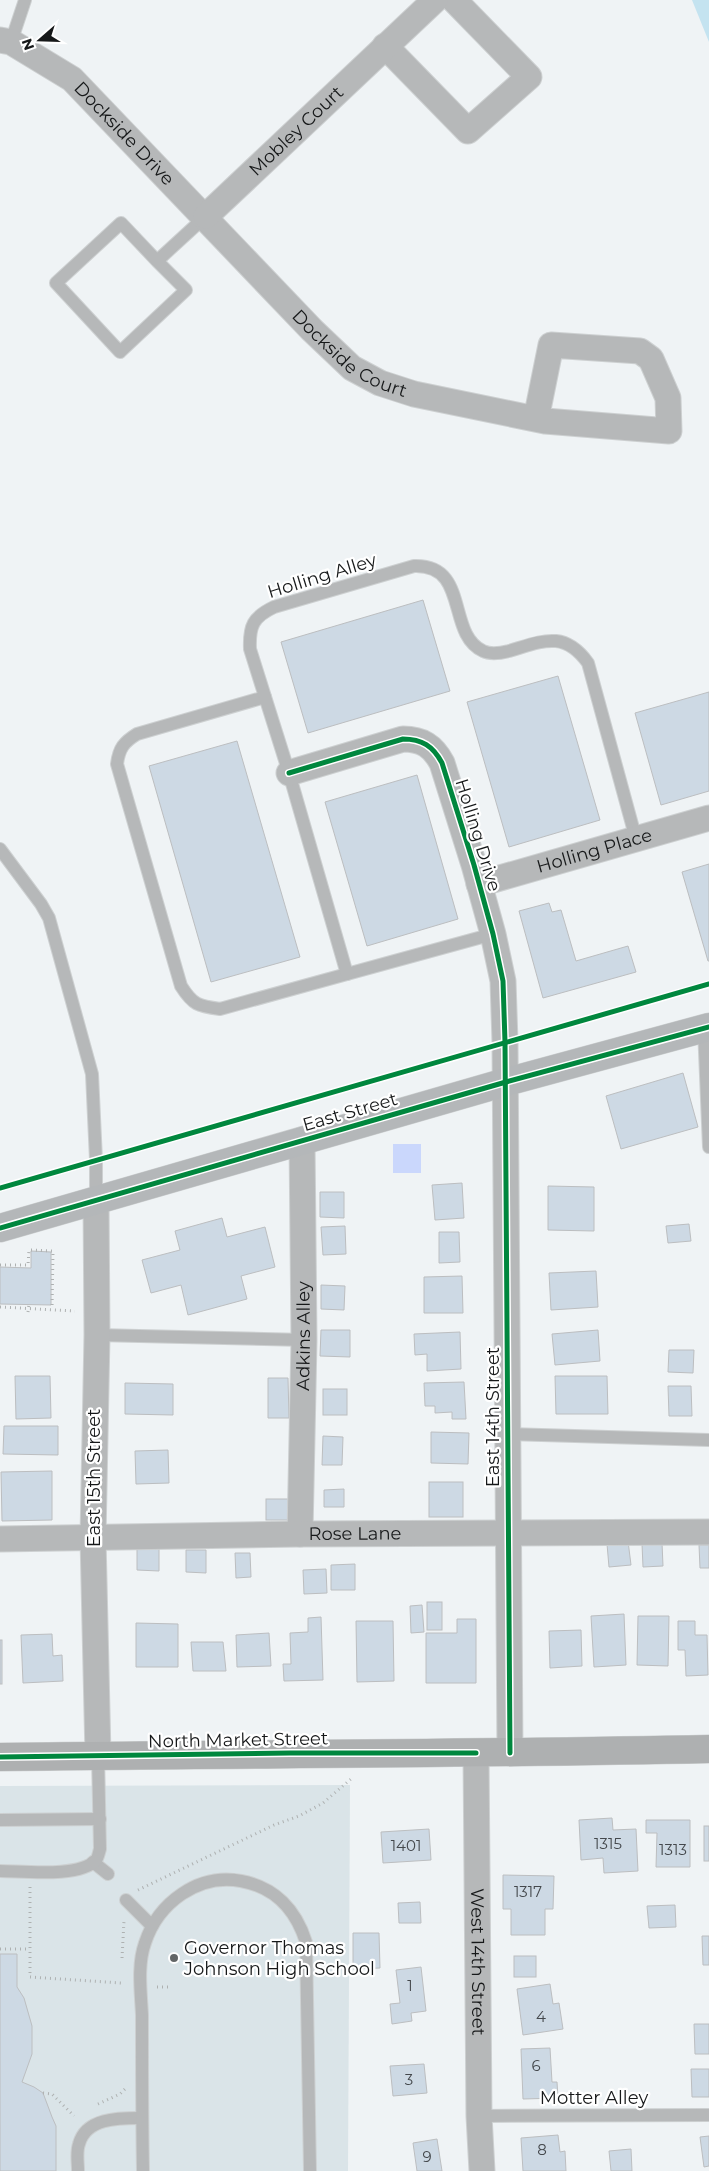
<svg xmlns="http://www.w3.org/2000/svg" width="709" height="2171" font-family="Montserrat,sans-serif">
<style>
.built{fill:#dae4e8}
.green{fill:#c4e3f0}
.water{fill:#cad7fc}
.building{fill:#cdd9e4;stroke:#bcbec0}
.lines{fill:none;stroke-linecap:round;stroke-linejoin:round}
.service-casing{stroke:#cdd0d1;stroke-width:14}
.minor-casing{stroke:#cdd0d1;stroke-width:27}
.secondary-casing{stroke:#cdd0d1;stroke-width:29}
.primary-casing{stroke:#cdd0d1;stroke-width:29}
.path{stroke:#aeb1b1;stroke-width:3;stroke-dasharray:1 4;stroke-linecap:butt}
.service{stroke:#b6b8b9;stroke-width:12}
.minor{stroke:#b6b8b9;stroke-width:25}
.secondary{stroke:#b4b7b9;stroke-width:28}
.primary{stroke:#aeb0b1;stroke-width:28}
.cycleway-casing{stroke:#fff;stroke-width:8}
.cycleway{stroke:#00873e;stroke-width:5}
.poi-dot{fill:#626566;stroke:#fff;stroke-width:2}
.labels{text-anchor:middle;stroke-width:4.5;stroke-linejoin:round;paint-order:stroke}
.number-label{font-size:15px;fill:#44484c}
.street-label{font-size:18px;fill:#161819;stroke:#fff}
.poi-label{font-size:18px;fill:#161819;stroke:#fff;text-anchor:start}
</style>
<rect width="100%" height="100%" fill="#eff3f5"/>
<path class="built" d="M350 1785 348 2171H0V1786Z"/>
<path class="green" d="M692 0H709V42Z"/>
<rect class="water" x="393" y="1144" width="28" height="29"/>
<g class="building">
<path d="M423 600 450 691 308 733 281 642Z"/>
<path d="M558 676 600 820 509 847 467 702Z"/>
<path d="M709 692V791L661 805 635 713Z"/>
<path d="M237 741 300 957 211 982 149 766Z"/>
<path d="M417 775 458 919 367 946 325 802Z"/>
<path d="M709 864V961H708L682 872Z"/>
<path d="M549 903 552 912 561 910 576 961 628 946 636 972 543 998 519 911Z"/>
<path d="M683 1073 698 1127 621 1149 606 1096Z"/>
<path d="M462 1183 464 1218 435 1220 432 1185Z"/>
<path d="M548 1186 594 1187V1231L548 1230Z"/>
<path d="M320 1192H344V1218L320 1217Z"/>
<path d="M222 1218 227 1237 265 1227 275 1267 241 1276 247 1299 188 1315 181 1285 151 1293 142 1260 180 1250 175 1231Z"/>
<path d="M689 1224 691 1241 668 1243 666 1226Z"/>
<path d="M345 1226 346 1254 323 1255 321 1227Z"/>
<path d="M439 1232H459L460 1262 439 1263Z"/>
<path d="M31 1251 51 1252V1305L0 1304V1267L31 1268Z"/>
<path d="M596 1271 598 1307 551 1310 549 1273Z"/>
<path d="M462 1276 463 1313H424V1277Z"/>
<path d="M321 1285 345 1286 344 1310 321 1309Z"/>
<path d="M321 1330H350V1357L320 1356Z"/>
<path d="M598 1330 600 1361 555 1365 552 1334Z"/>
<path d="M460 1332 461 1369 427 1371V1354L415 1355 414 1334Z"/>
<path d="M669 1350H694L693 1373 668 1372Z"/>
<path d="M15 1376H50L51 1418 16 1419Z"/>
<path d="M555 1376H607L608 1414H556Z"/>
<path d="M268 1378H288L289 1418H268Z"/>
<path d="M464 1382 466 1419H452V1412L435 1413V1406H425L424 1383Z"/>
<path d="M125 1383 173 1384V1415L125 1414Z"/>
<path d="M668 1386H691L692 1416H669Z"/>
<rect x="323" y="1389" width="24" height="26"/>
<path d="M4 1426H58V1455L3 1454Z"/>
<path d="M431 1432 469 1433 468 1464 431 1463Z"/>
<path d="M323 1436 343 1437 342 1465H322Z"/>
<path d="M168 1450 169 1483 136 1484 135 1451Z"/>
<path d="M52 1471V1520L2 1521 1 1472Z"/>
<rect x="429" y="1482" width="34" height="35"/>
<path d="M344 1489V1507H324V1490Z"/>
<rect x="266" y="1499" width="22" height="21"/>
<path d="M628 1541 631 1565 609 1567 607 1544Z"/>
<path d="M662 1543 663 1566 643 1567 642 1544Z"/>
<path d="M699 1545H709V1568H700Z"/>
<path d="M159 1548V1571L137 1570V1549Z"/>
<path d="M186 1550H206V1573L186 1572Z"/>
<path d="M235 1553H250L251 1577 236 1578Z"/>
<path d="M355 1564V1590H331V1565Z"/>
<path d="M326 1569 327 1593 304 1594 303 1570Z"/>
<rect x="427" y="1602" width="15" height="28"/>
<path d="M422 1605 424 1632 411 1633 410 1606Z"/>
<path d="M624 1614 626 1665 594 1667 591 1616Z"/>
<path d="M638 1616H669L668 1666 637 1665Z"/>
<path d="M321 1617 323 1680 284 1681 283 1664H291L290 1633 308 1632V1618Z"/>
<path d="M457 1619H476V1683H426V1633H457Z"/>
<path d="M356 1621H393L394 1681 357 1682Z"/>
<path d="M678 1621H695V1635H707L708 1675 686 1676 685 1650H678Z"/>
<path d="M136 1623 178 1624V1667H136Z"/>
<path d="M581 1630 582 1666 550 1668 549 1631Z"/>
<path d="M269 1633 271 1666 237 1667 236 1635Z"/>
<path d="M52 1634 53 1656 62 1655 63 1681 23 1683 21 1635Z"/>
<rect x="0" y="1640" width="2" height="44"/>
<path d="M191 1642H223L226 1671H193Z"/>
<path d="M612 1818 613 1830 636 1829 638 1871 604 1873 603 1858 581 1860 579 1820Z"/>
<path d="M646 1820H690V1867H656L657 1833H646Z"/>
<rect x="704" y="1826" width="5" height="35"/>
<path d="M429 1829 431 1860 383 1863 381 1832Z"/>
<path d="M503 1875 554 1876 553 1909H545V1935H511V1909H503Z"/>
<path d="M420 1902 421 1923H399L398 1903Z"/>
<path d="M675 1905 676 1927 649 1928 647 1906Z"/>
<path d="M353 1933H379L380 1968 353 1969Z"/>
<path d="M702 1936H709V1965H703Z"/>
<path d="M0 1954H17V1987L24 1998 32 2026V2054L22 2082 34 2087 43 2093 52 2117 56 2126V2171H0Z"/>
<rect x="514" y="1956" width="22" height="21"/>
<path d="M421 1967 426 2011 411 2013 412 2021 392 2024 390 2004 400 2003 396 1970Z"/>
<path d="M550 1984 553 2004 559 2003 563 2029 523 2035 517 1989Z"/>
<path d="M694 2024H709V2054H695Z"/>
<path d="M550 2048 552 2082H557L558 2098 523 2099 521 2049Z"/>
<path d="M424 2064 427 2093 393 2096 390 2066Z"/>
<path d="M691 2069H709V2097H692Z"/>
<path d="M558 2135 560 2152 565 2151 566 2171H523L521 2138Z"/>
<path d="M709 2136V2166L704 2167 700 2137Z"/>
<path d="M437 2139 442 2171H417L413 2143Z"/>
<path d="M631 2149 632 2171H611L609 2151Z"/>
</g>
<g class="lines">
<defs>
<g id="service">
<path d="M11 42 25 0"/>
<path d="M157 261 121 223 56 283 120 352 186 290 157 261 206 216"/>
<path d="M265 697 137 734C124 742 119 748 117 764L181 986C193 1005 198 1006 220 1009L347 974"/>
<path d="M0 849 41 904 49 918 92 1074 96 1160V1200"/>
<path d="M493 934 347 974 289 773 250 649C249 626 253 617 274 607L414 566C470 564 446 634 483 651 491 655 501 653 509 651 543 641 564 630 588 663L636 839"/>
<path d="M704 1028 709 1147"/>
<path d="M97 1335 304 1340"/>
<path d="M506 1434 709 1440"/>
<path d="M0 1820 100 1819"/>
<path d="M93 1862 108 1874"/>
<path d="M0 1871C22 1871 80 1878 96 1860 98 1858 99 1852 100 1849L98 1756"/>
<path d="M126 1900 152 1926"/>
<path d="M479 2116 709 2115"/>
<path d="M78 2171C78 2162 76 2152 79 2144 86 2117 121 2118 142 2118"/>
<path d="M143 2171C142 2119 142 2067 142 2015 141 1993 137 1965 145 1943 158 1903 198 1873 241 1881 275 1887 296 1910 306 1942L310 2171"/>
</g>
<g id="minor">
<path id="s1" d="M0 40 11 42 72 79 312 330 352 368 380 383 414 394 545 421 669 431 668 398 651 359 640 351 551 345 536 419"/>
<path d="M385 46 468 131 529 77 454 0"/>
<path id="s2" d="M206 216 435 0"/>
<path d="M289 773 403 739C422 739 433 746 442 763L474 865 493 934 503 981 505 1042 510 1753"/>
<path id="s3" d="M479 884 709 818"/>
<path d="M96 1200 97 1335 93 1538 98 1756"/>
<path id="s4" d="M300 1534 304 1340 302 1140"/>
<path id="s5" d="M0 1539 300 1534 709 1532"/>
<path id="s6" d="M476 1753 479 2116 482 2171"/>
</g>
<path id="secondary" d="M0 1228 506 1082 709 1027"/>
<path id="primary" d="M0 1757C236 1754 473 1754 709 1749"/>
</defs>
<use href="#service" class="service-casing"/>
<use href="#minor" class="minor-casing"/>
<use href="#secondary" class="secondary-casing"/>
<use href="#primary" class="primary-casing"/>
<g class="path">
<path d="M0 1265H28L29 1250 53 1251 52 1309"/>
<path d="M0 1307 75 1311"/>
<path d="M28 1312 29 1304"/>
<path d="M30 1887V1977L121 1983"/>
<path d="M138 1890 274 1825 299 1816 323 1803 351 1779"/>
<path d="M0 1949H29"/>
<path d="M122 1958 124 1921"/>
<path d="M157 1987H168"/>
<path d="M43 2093 52 2094 74 2116"/>
<path d="M98 2104 120 2094 125 2089"/>
</g>
<use href="#service" class="service"/>
<use href="#minor" class="minor"/>
<use href="#secondary" class="secondary"/>
<use href="#primary" class="primary"/>
<defs>
<g id="cycleway">
<path d="M289 773 403 739C422 739 433 746 442 763L474 865 493 934 503 981 505 1042 510 1753"/>
<path d="M0 1188 709 984"/>
<path d="M0 1228 506 1082 709 1027"/>
<path d="M0 1757 290 1753H476"/>
</g>
</defs>
<use href="#cycleway" class="cycleway-casing"/>
<use href="#cycleway" class="cycleway"/>
</g>
<circle class="poi-dot" cx="174" cy="1958" r="5"/>
<g class="labels">
<g class="number-label">
<text x="608" y="1849">1315</text>
<text x="406" y="1851">1401</text>
<text x="673" y="1855">1313</text>
<text x="528" y="1897">1317</text>
<text x="410" y="1991">1</text>
<text x="541" y="2022">4</text>
<text x="536" y="2071">6</text>
<text x="409" y="2085">3</text>
<text x="542" y="2155">8</text>
<text x="427" y="2162">9</text>
</g>
<g class="street-label">
<text dy="6" stroke="none"><textPath href="#s2" startOffset="124">Mobley Court</textPath></text>
<text dy="6" stroke="none"><textPath href="#s1" startOffset="158">Dockside Drive</textPath></text>
<text dy="6" stroke="none"><textPath href="#s1" startOffset="475">Dockside Court</textPath></text>
<text transform="translate(322 576) rotate(-17)" y="6">Holling Alley</text>
<text transform="translate(478 835) rotate(73)" y="6">Holling Drive</text>
<text dy="6" stroke="none"><textPath href="#s3" startOffset="120">Holling Place</textPath></text>
<text transform="translate(350 1112) rotate(-16)" y="6">East Street</text>
<text dy="6" stroke="none"><textPath href="#s4" startOffset="198">Adkins Alley</textPath></text>
<text transform="translate(493 1417) rotate(-90)" y="6">East 14th Street</text>
<text transform="translate(94 1478) rotate(-90)" y="6">East 15th Street</text>
<text dy="6" stroke="none"><textPath href="#s5" startOffset="355">Rose Lane</textPath></text>
<text transform="translate(238 1740) rotate(-1)" y="6">North Market Street</text>
<text dy="6" stroke="none"><textPath href="#s6" startOffset="209">West 14th Street</textPath></text>
<text x="594" y="2104">Motter Alley</text>
</g>
<g class="poi-label">
<text x="184" y="1954">Governor Thomas<tspan x="184" dy="21">Johnson High School</tspan></text>
</g>
</g>
<g transform="translate(40 40) rotate(250)" stroke="#ffffff" stroke-width="4" paint-order="stroke">
<path d="M0-4L9 19L0 12L-9 19Z" fill="#161819"/>
<text y="-8" font-size="14" font-weight="bold" text-anchor="middle" fill="#161819">N</text>
</g>
</svg>
